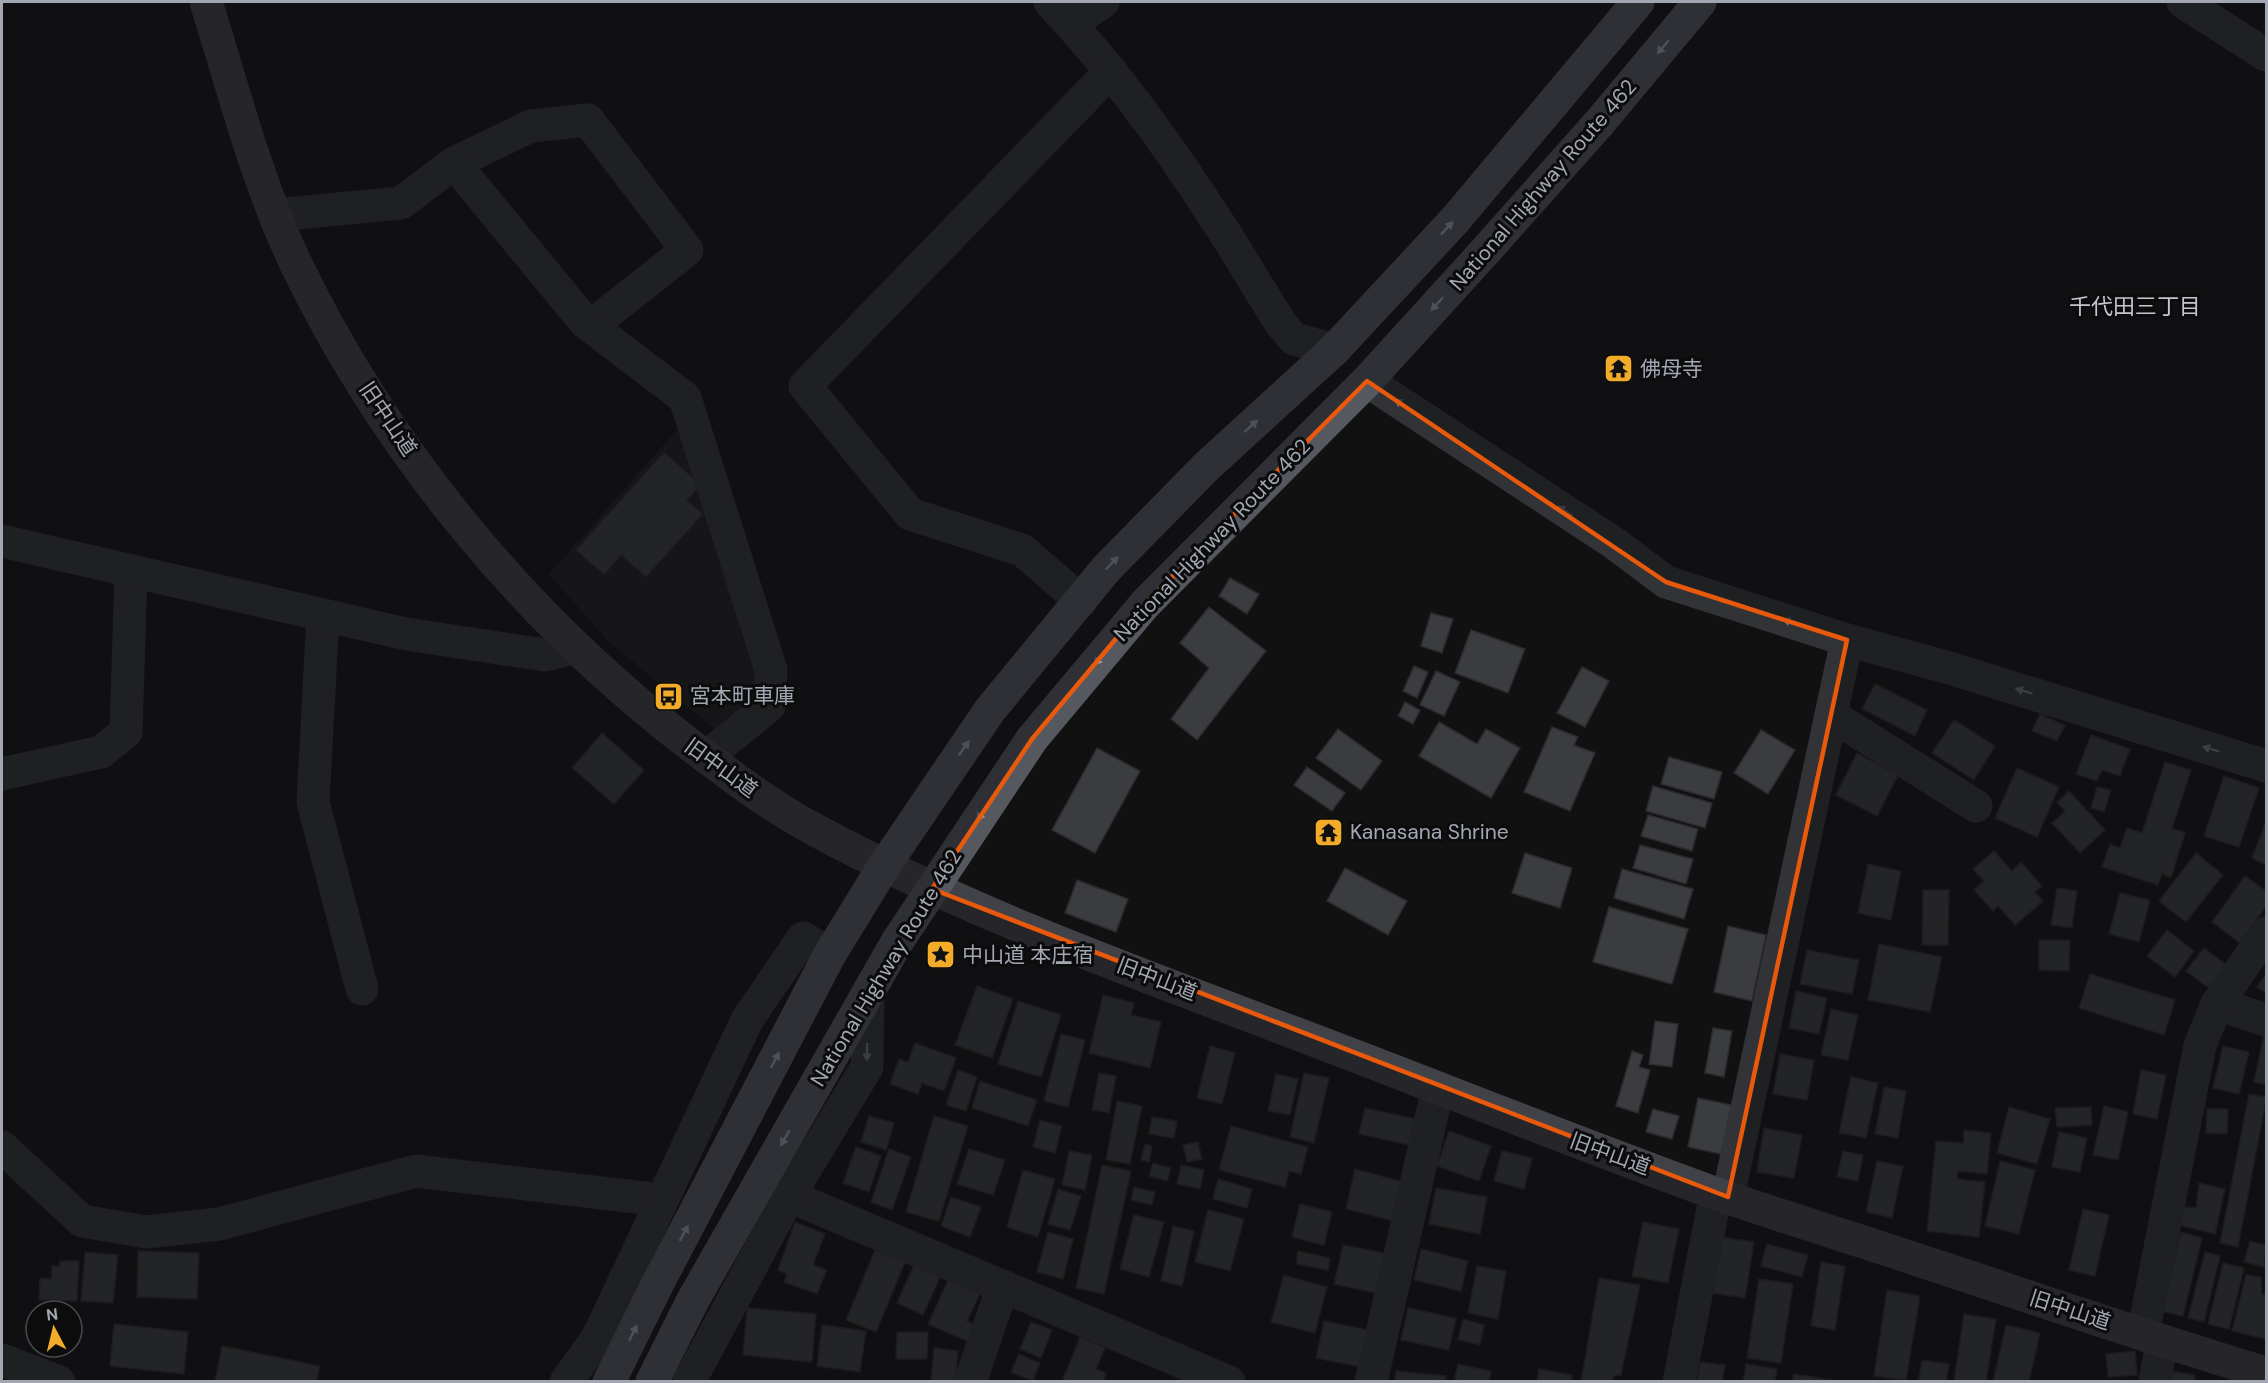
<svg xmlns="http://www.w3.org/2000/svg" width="2268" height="1383" font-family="'DM Sans','Noto Sans JP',sans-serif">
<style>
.built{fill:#1d1d1f}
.building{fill:#3b3c3f;stroke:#2b2b2e;stroke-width:1.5}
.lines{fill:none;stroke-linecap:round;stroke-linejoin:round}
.minor{stroke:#323337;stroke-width:33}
.tertiary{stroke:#323337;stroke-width:33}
.secondary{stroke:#404247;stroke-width:33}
.trunk{stroke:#56585f;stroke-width:33}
.oneway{fill:#9a9fab}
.oneway2{fill:#70737b}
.marked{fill:none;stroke:#e8590c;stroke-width:4.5;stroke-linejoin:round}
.labels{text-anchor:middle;stroke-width:6;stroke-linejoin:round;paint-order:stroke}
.street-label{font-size:21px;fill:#a2a7b3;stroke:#0c0c0d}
.poi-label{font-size:21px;fill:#a2a7b3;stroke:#0c0c0d;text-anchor:start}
.neighbourhood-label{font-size:22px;fill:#c3c6cf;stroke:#0c0c0d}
</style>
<rect width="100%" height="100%" fill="#111112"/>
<path class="built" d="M684 422 760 688 756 699 722 735 609 642 549 574Z"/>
<g class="building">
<path d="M664 452 701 485 687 500 703 514 646 577 621 555 604 575 576 550Z"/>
<path d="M1230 578 1259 594 1247 614 1219 596Z"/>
<path d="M1209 607 1266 651 1197 740 1171 719 1209 668 1180 643Z"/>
<path d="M1431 613 1453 619 1442 653 1421 646Z"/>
<path d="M1471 630 1525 649 1508 693 1455 673Z"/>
<path d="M1414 666 1428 672 1417 698 1403 691Z"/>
<path d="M1582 667 1609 681 1585 727 1557 713Z"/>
<path d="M1436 671 1460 682 1444 716 1420 705Z"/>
<path d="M1875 684 1927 710 1915 736 1862 709Z"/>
<path d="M1405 702 1420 710 1413 724 1398 716Z"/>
<path d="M2040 714 2065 725 2057 741 2032 731Z"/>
<path d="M1954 720 1995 746 1974 780 1932 753Z"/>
<path d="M1439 722 1477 744 1486 729 1520 748 1491 798 1419 756Z"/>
<path d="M1552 727 1578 737 1574 745 1595 753 1570 811 1524 792Z"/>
<path d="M1338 729 1382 761 1361 790 1316 758Z"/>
<path d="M1761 730 1795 750 1768 794 1734 773Z"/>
<path d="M602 733 644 770 614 804 572 768Z"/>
<path d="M2091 735 2130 749 2120 776 2102 770 2097 781 2076 774Z"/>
<path d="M1097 748 1140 771 1095 853 1052 830Z"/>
<path d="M1857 753 1898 775 1877 816 1836 795Z"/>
<path d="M1669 757 1722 772 1714 799 1661 784Z"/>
<path d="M2165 762 2191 770 2172 828 2185 833 2171 878 2162 874 2158 885 2102 867 2110 844 2120 848 2127 828 2142 833Z"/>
<path d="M1307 767 1345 793 1332 811 1294 785Z"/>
<path d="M2017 768 2059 787 2037 837 1995 818Z"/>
<path d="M2224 776 2259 788 2239 847 2204 836Z"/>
<path d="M1653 786 1712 803 1705 828 1646 811Z"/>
<path d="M2097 787 2111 790 2104 812 2091 808Z"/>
<path d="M2069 791 2105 830 2080 853 2052 823 2065 811 2057 802Z"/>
<path d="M1648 815 1698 829 1692 851 1641 836Z"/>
<path d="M2266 822V865L2252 858Z"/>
<path d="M1640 845 1693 859 1686 884 1633 868Z"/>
<path d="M1994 851 2012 871 2021 862 2042 886 2035 892 2043 901 2015 925 1998 906 1993 911 1974 890 1984 881 1973 869Z"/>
<path d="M1525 853 1572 868 1560 908 1512 893Z"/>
<path d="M2196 853 2223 875 2186 922 2159 901Z"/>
<path d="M1868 864 1901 871 1891 920 1858 913Z"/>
<path d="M1345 868 1407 901 1388 935 1327 901Z"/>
<path d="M1622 869 1693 889 1684 919 1614 898Z"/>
<path d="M2245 876 2266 891V906L2240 943 2212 922Z"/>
<path d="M1077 880 1128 899 1116 932 1065 913Z"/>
<path d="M2057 888 2077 891 2072 928 2051 925Z"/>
<path d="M1923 890H1949L1948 945H1922Z"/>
<path d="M2120 893 2150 900 2139 942 2109 934Z"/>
<path d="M1609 907 1688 929 1672 984 1593 962Z"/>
<path d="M1728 926 1766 935 1752 1001 1714 992Z"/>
<path d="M2167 930 2194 951 2175 977 2147 956Z"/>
<path d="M2039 940H2070L2069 971 2039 970Z"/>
<path d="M1879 944 1942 957 1930 1012 1868 1000Z"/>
<path d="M2204 948 2228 966 2209 988 2186 971Z"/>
<path d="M1807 950 1859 960 1852 994 1800 984Z"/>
<path d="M2090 974 2175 1000 2164 1035 2079 1008Z"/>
<path d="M2266 974V993L2257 987Z"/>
<path d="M977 986 1013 999 992 1058 955 1045Z"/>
<path d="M1796 991 1827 998 1819 1034 1789 1028Z"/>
<path d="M1103 995 1134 1003 1131 1015 1161 1022 1150 1068 1089 1053Z"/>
<path d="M1018 1001 1061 1015 1041 1077 998 1064Z"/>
<path d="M1831 1009 1858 1015 1848 1060 1821 1055Z"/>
<path d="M1655 1021 1678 1024 1672 1067 1649 1064Z"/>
<path d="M1713 1028 1732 1031 1724 1077 1705 1073Z"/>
<path d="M1061 1034 1085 1040 1068 1107 1044 1101Z"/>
<path d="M2264 1034H2266V1085L2254 1082Z"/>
<path d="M915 1043 956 1058 944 1091 922 1083 918 1094 890 1084 899 1059 908 1062Z"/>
<path d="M1210 1046 1235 1053 1222 1104 1197 1098Z"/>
<path d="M2223 1046 2249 1052 2239 1094 2213 1088Z"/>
<path d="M1632 1051 1643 1055 1639 1067 1650 1070 1638 1113 1616 1106Z"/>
<path d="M1780 1054 1814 1060 1807 1100 1773 1094Z"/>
<path d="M958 1070 977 1077 966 1111 946 1105Z"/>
<path d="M2141 1070 2166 1075 2157 1119 2133 1114Z"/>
<path d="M1099 1073 1116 1076 1109 1113 1092 1110Z"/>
<path d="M1304 1073 1329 1078 1314 1143 1290 1137Z"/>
<path d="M1276 1074 1298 1079 1290 1115 1268 1111Z"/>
<path d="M1851 1077 1878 1083 1866 1138 1839 1133Z"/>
<path d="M980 1081 1037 1100 1028 1126 972 1108Z"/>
<path d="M1884 1087 1906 1091 1898 1138 1875 1134Z"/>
<path d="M2249 1094 2266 1097V1101L2238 1247 2220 1243Z"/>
<path d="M1698 1098 1732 1105 1721 1154 1688 1147Z"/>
<path d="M1117 1101 1142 1106 1130 1164 1106 1160Z"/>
<path d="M2104 1106 2128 1112 2118 1160 2093 1155Z"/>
<path d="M2009 1107 2050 1119 2037 1164 1997 1153Z"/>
<path d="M2091 1107 2092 1125 2057 1127 2055 1108Z"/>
<path d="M1365 1108 1416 1119 1409 1145 1359 1134Z"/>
<path d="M1653 1109 1679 1116 1672 1139 1646 1132Z"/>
<path d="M2207 1109H2228L2227 1134 2206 1133Z"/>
<path d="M869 1116 894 1123 886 1150 861 1142Z"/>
<path d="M934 1116 968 1126 939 1221 906 1212Z"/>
<path d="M1152 1117 1177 1121 1174 1138 1149 1134Z"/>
<path d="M1040 1120 1062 1126 1055 1153 1033 1147Z"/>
<path d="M1231 1126 1308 1147 1301 1174 1289 1171 1285 1187 1219 1170Z"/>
<path d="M1764 1128 1802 1135 1794 1178 1757 1172Z"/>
<path d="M1964 1130 1991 1133 1987 1174 1958 1171 1957 1179 1985 1182 1979 1237 1927 1231 1936 1141 1963 1143Z"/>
<path d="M1449 1131 1491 1146 1479 1181 1437 1166Z"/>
<path d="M2059 1132 2087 1138 2080 1172 2052 1167Z"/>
<path d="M1198 1142 1202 1159 1187 1162 1183 1145Z"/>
<path d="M1145 1144 1152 1146 1149 1162 1141 1160Z"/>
<path d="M856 1147 881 1156 869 1192 843 1183Z"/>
<path d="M889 1149 911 1157 892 1210 871 1202Z"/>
<path d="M969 1149 1005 1160 993 1195 957 1184Z"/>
<path d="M1069 1151 1092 1155 1085 1190 1062 1185Z"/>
<path d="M1502 1151 1532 1158 1524 1189 1494 1181Z"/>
<path d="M1843 1151 1863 1155 1858 1181 1837 1177Z"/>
<path d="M1877 1161 1903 1166 1892 1218 1866 1212Z"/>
<path d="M2000 1161 2035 1170 2019 1234 1985 1226Z"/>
<path d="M1153 1163 1171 1168 1167 1181 1149 1176Z"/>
<path d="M1102 1165 1131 1171 1104 1294 1076 1288Z"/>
<path d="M1181 1165 1204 1170 1200 1189 1177 1184Z"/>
<path d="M1355 1169 1404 1182 1394 1221 1346 1209Z"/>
<path d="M1023 1170 1055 1179 1038 1237 1007 1227Z"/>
<path d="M1218 1179 1252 1189 1247 1208 1213 1199Z"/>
<path d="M2199 1183 2225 1189 2215 1234 2179 1225 2184 1207 2196 1208Z"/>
<path d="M1134 1187 1155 1192 1152 1205 1131 1200Z"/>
<path d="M1436 1188 1487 1197 1480 1234 1429 1224Z"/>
<path d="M1058 1189 1081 1196 1070 1230 1048 1224Z"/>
<path d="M951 1197 981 1207 970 1237 941 1226Z"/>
<path d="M1300 1204 1332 1212 1324 1245 1292 1237Z"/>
<path d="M2083 1209 2109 1215 2095 1276 2069 1270Z"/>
<path d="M1208 1210 1244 1219 1230 1271 1195 1262Z"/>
<path d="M1134 1215 1164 1222 1149 1277 1120 1269Z"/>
<path d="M795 1222 825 1234 813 1265 827 1270 817 1294 784 1282 787 1274 778 1270Z"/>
<path d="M1643 1222 1679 1229 1668 1283 1632 1276Z"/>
<path d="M1173 1226 1194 1231 1182 1286 1161 1281Z"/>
<path d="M1048 1232 1073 1239 1063 1279 1037 1272Z"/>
<path d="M2181 1232 2202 1238 2183 1316 2161 1311Z"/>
<path d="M1721 1237 1754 1242 1745 1298 1712 1293Z"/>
<path d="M2250 1241 2266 1245 2264 1267 2244 1262Z"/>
<path d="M1767 1244 1808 1255 1802 1277 1761 1266Z"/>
<path d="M1343 1245 1384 1253 1376 1293 1334 1284Z"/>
<path d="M1421 1249 1468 1261 1461 1291 1414 1280Z"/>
<path d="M875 1250 905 1262 876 1332 846 1320Z"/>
<path d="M138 1251 199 1253 197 1299 137 1297Z"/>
<path d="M1298 1251 1330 1258 1328 1270 1296 1264Z"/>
<path d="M85 1252 118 1255 113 1303 81 1301Z"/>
<path d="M2205 1252 2220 1256 2204 1322 2188 1318Z"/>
<path d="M60 1261H79L77 1301 39 1300 40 1278 51 1279 52 1266H59Z"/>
<path d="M1821 1262 1845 1266 1835 1330 1811 1326Z"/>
<path d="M2223 1263 2244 1268 2229 1329 2208 1324Z"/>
<path d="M914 1265 940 1277 923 1315 897 1303Z"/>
<path d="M1477 1266 1506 1271 1498 1319 1468 1313Z"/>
<path d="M1284 1275 1327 1287 1315 1333 1271 1322Z"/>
<path d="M2246 1275 2261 1277 2262 1294 2266 1295V1339L2232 1331Z"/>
<path d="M1599 1278 1640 1285 1621 1375 1613 1376 1612 1382H1581Z"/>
<path d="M1759 1279 1793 1284 1781 1363 1747 1358Z"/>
<path d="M948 1280 980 1294 967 1321 976 1325 969 1342 928 1324Z"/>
<path d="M1887 1290 1920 1296 1906 1380 1874 1376Z"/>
<path d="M747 1308 816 1314 812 1362 743 1355Z"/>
<path d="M1408 1308 1456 1318 1449 1350 1401 1340Z"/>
<path d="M1964 1314 1996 1319 1986 1382 1954 1381Z"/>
<path d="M1463 1319 1484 1325 1480 1345 1458 1340Z"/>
<path d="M1324 1321 1368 1330 1361 1367 1316 1358Z"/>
<path d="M1031 1322 1052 1330 1041 1358 1020 1349Z"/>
<path d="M114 1324 188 1332 184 1374 110 1366Z"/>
<path d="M822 1325 866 1331 860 1372 817 1366Z"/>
<path d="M2006 1325 2040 1333 2029 1382H1993Z"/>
<path d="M897 1332H928L927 1359H896Z"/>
<path d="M1080 1337 1105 1348 1096 1369 1106 1373 1103 1382H1062Z"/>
<path d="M222 1346 320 1366 316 1382H215Z"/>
<path d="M934 1348 958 1351 955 1382H931Z"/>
<path d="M2135 1351 2137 1375 2108 1377 2106 1354Z"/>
<path d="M1019 1354 1040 1363 1033 1381 1011 1372Z"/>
<path d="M1922 1360 1949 1364 1946 1382H1918Z"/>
<path d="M1700 1362 1725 1365 1722 1382H1697Z"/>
<path d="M1458 1364 1491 1371 1489 1382H1454Z"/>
<path d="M1746 1364 1777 1369 1775 1382H1743Z"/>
<path d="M1539 1369 1572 1375 1571 1382H1537Z"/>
<path d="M1396 1371 1446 1376V1382H1395Z"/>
<path d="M2168 1371 2195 1375 2194 1382H2166Z"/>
<path d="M1794 1374 1843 1382H1792Z"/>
</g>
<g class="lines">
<g class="minor">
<path d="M1050 2C1114 69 1169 146 1219 224 1241 257 1260 292 1282 325L1294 339 1334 350"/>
<path d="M2183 2 2266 55"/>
<path d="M1071 23 1103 2"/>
<path d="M454 163 531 126 588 120 687 250 591 326"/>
<path d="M275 215 401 203 454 163 585 322 685 398 771 670 769 706 706 757"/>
<path d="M1367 381 1614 543 1666 582 1847 640 1946 667 2266 766"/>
<path d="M1081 601 1022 550 910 514 805 386 1111 71"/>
<path d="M323 615 313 802 362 989"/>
<path d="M1831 715 1976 806"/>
<path d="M2 774 101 752 126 732 131 571"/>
<path d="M2217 1004 2266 1020"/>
<path d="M747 1020 803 938 830 954"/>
<path d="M2 1147 82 1221 146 1232 219 1224 416 1171 661 1200"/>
<path d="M789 1196 1229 1382"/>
<path d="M1728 1197 1847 640"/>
<path d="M2143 1334 2200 1045 2217 1004 2266 933"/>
<path d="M2 1360 59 1382"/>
<path d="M566 1382 597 1339"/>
<path d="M689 1382 789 1196 867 1067 868 993"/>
<path d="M970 1382 1003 1286"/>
<path d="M1371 1382 1438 1088"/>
<path d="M1679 1382 1716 1193"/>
<path d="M2155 1382 2162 1341"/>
</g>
<g class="tertiary">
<path d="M2 541 406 634 545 655 574 648"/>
<path d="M597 1339 747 1020"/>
</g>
<path class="secondary" d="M206 2C233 88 256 179 295 262 386 451 524 617 689 744 731 776 773 808 819 832 993 925 1180 988 1363 1059 1477 1103 1591 1148 1706 1190 1776 1215 1847 1236 1918 1260 2034 1298 2149 1338 2266 1373"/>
<g class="trunk">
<path d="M609 1382 657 1285 830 954 884 866 990 710 1106 569 1206 467 1334 350 1455 220 1638 2"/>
<path d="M652 1382 693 1300 897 942 1032 739 1145 604 1367 381 1480 257 1600 122 1700 2"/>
</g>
</g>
<defs><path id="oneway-solid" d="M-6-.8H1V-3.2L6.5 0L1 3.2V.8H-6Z" transform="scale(1.5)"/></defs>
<g class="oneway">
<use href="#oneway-solid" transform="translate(1663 47) rotate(130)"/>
<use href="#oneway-solid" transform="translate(1447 228) rotate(-47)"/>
<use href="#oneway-solid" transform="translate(1437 304) rotate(132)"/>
<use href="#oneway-solid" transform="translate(1251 426) rotate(-42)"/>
<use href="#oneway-solid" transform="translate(1112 563) rotate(-46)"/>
<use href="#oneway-solid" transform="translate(1100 658) rotate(130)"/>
<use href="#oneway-solid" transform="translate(964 748) rotate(-55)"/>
<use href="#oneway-solid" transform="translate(982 813) rotate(124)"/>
<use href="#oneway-solid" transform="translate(775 1060) rotate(-62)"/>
<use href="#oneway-solid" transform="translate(785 1138) rotate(120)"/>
<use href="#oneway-solid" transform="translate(684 1233) rotate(-62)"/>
<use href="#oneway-solid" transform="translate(633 1333) rotate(-64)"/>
</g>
<g class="oneway2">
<use href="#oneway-solid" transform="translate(1402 404) rotate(-147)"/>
<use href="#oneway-solid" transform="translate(1565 511) rotate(-147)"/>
<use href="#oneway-solid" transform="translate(1791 622) rotate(-162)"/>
<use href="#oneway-solid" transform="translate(2024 691) rotate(-163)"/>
<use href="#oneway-solid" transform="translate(2211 749) rotate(-163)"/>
<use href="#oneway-solid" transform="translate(867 1052) rotate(91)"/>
</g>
<path d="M0 0H2268V1383H0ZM1367 381 1666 582 1847 640 1728 1197 932 889 1032 739 1145 604Z" fill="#111112" fill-opacity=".55" fill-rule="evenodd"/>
<path class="marked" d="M1367 381 1666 582 1847 640 1728 1197 932 889 1032 739 1145 604Z"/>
<defs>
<symbol id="temple-square" viewBox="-11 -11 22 22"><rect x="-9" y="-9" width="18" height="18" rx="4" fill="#f2ac29" stroke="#0c0c0d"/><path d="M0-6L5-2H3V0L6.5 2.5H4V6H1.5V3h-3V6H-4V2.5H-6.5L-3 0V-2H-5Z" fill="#111"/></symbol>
<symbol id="bus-square" viewBox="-11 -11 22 22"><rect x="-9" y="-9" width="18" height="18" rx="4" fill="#f2ac29" stroke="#0c0c0d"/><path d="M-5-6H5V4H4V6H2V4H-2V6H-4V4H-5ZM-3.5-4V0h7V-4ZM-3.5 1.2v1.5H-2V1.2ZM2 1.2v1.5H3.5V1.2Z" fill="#111"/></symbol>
<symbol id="sight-square" viewBox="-11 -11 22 22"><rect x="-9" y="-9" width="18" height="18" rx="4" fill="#f2ac29" stroke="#0c0c0d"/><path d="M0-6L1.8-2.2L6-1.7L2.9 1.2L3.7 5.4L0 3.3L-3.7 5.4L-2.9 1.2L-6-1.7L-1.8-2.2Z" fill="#111"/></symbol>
</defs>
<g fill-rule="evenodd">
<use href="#temple-square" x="1602" y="352" width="33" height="33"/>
<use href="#bus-square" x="652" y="680" width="33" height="33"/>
<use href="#temple-square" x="1312" y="816" width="33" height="33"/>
<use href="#sight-square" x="924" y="938" width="33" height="33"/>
</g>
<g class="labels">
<g class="street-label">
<text transform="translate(1543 185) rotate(-49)" y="7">National Highway Route 462</text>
<text transform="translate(388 419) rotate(56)" y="7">旧中山道</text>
<text transform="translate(1212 540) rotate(-46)" y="7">National Highway Route 462</text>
<text transform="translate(721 768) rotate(36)" y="7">旧中山道</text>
<text transform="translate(886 968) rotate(-59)" y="7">National Highway Route 462</text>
<text transform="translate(1157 979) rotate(21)" y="7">旧中山道</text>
<text transform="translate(1610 1154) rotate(20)" y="7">旧中山道</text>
<text transform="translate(2070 1310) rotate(18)" y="7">旧中山道</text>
</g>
<g class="poi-label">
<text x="1640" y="376">佛母寺</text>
<text x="690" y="703">宮本町車庫</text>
<text x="1350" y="839">Kanasana Shrine</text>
<text x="962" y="962">中山道 本庄宿</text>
</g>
<g class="neighbourhood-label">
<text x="2135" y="314">千代田三丁目</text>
</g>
</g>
<rect width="2268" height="1383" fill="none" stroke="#a2a7b3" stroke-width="6"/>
<g transform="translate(54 1329) rotate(353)"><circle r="28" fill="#0c0c0d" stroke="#484a4f" stroke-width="1.5"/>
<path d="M0-4.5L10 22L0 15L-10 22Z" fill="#f2ac29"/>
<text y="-9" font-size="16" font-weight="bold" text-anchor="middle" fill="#a2a7b3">N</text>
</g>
</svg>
